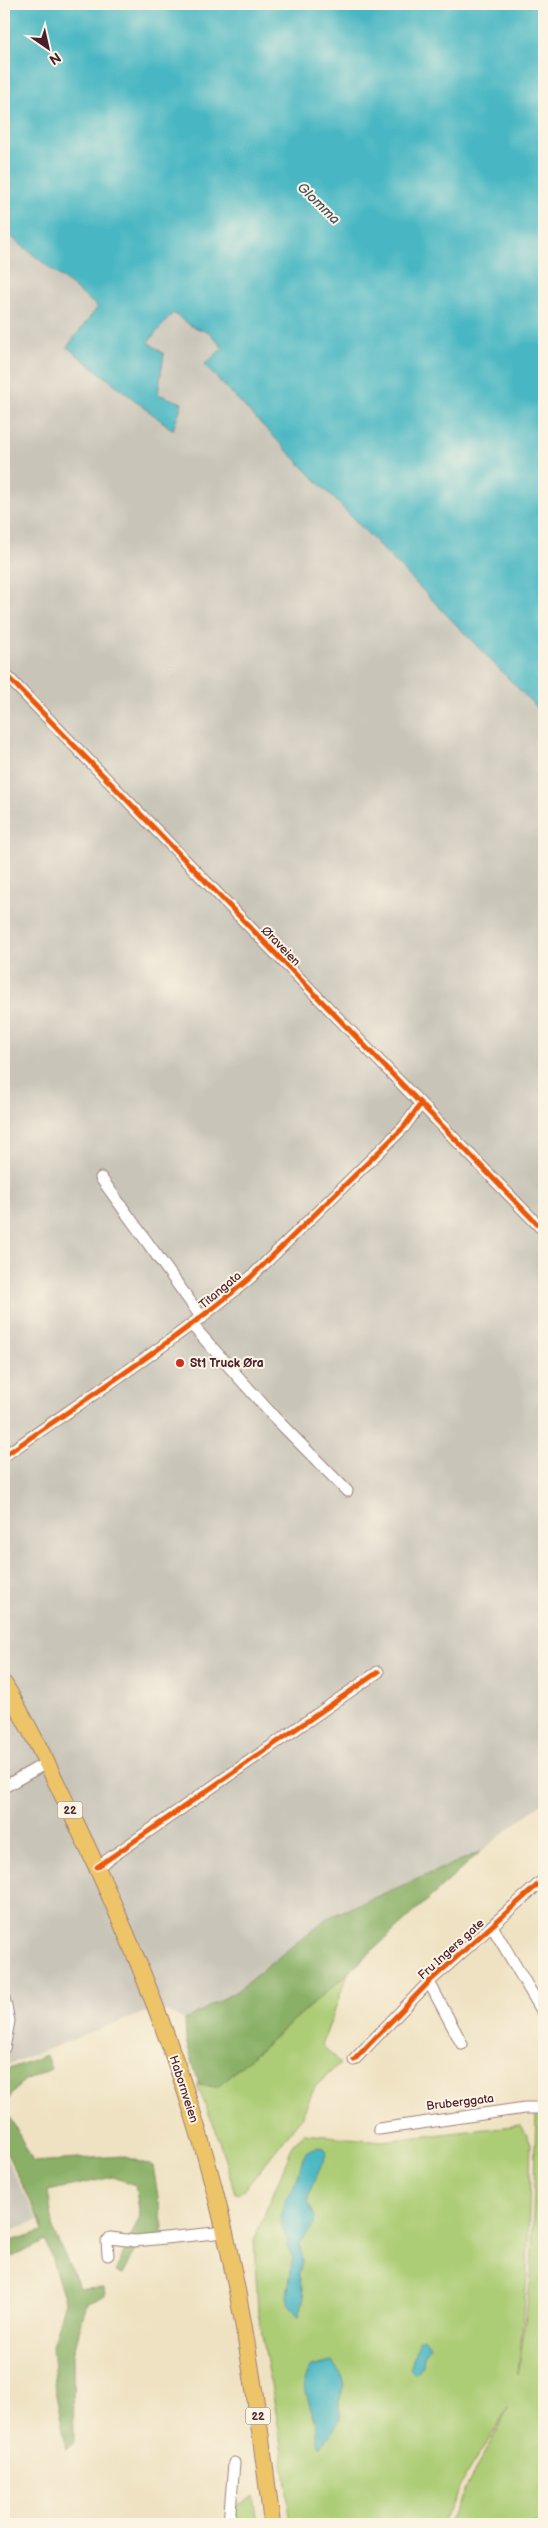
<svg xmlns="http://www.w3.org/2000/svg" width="548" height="2528" font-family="'Balsamiq Sans',sans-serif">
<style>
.industrial{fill:#c8c4b8}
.green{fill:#accc74;stroke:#7b7650}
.forest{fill:#89b066;stroke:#6a6848}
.water{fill:#49b7c3;stroke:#4a6b77}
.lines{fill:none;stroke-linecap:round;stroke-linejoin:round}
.minor-casing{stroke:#9c8076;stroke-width:13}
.highway-casing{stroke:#9c8076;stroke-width:18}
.minor{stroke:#fff;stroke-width:11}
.highway{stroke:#eec469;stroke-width:16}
.cycleway-casing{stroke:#fcf5e5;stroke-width:8}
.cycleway{stroke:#e8590c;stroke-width:5}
.poi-dot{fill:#c8321e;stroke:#fcf5e5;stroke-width:2}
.labels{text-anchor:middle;stroke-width:4;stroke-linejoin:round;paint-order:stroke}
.shield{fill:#fcf5e5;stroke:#7f5f63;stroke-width:1}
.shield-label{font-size:11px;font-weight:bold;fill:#4a1f2b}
.street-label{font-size:12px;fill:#4a1f2b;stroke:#fcf5e5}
.poi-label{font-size:12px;font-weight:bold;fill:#4a1f2b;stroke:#fcf5e5;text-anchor:start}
.water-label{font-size:14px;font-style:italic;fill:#4a5460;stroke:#fcf5e5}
</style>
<rect width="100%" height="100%" fill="#fcf5e5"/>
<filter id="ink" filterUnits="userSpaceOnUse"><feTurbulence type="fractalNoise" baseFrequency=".02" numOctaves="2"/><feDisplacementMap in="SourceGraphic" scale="10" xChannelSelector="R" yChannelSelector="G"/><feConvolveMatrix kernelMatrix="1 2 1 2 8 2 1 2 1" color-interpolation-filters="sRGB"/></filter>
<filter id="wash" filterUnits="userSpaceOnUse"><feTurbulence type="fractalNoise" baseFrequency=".0096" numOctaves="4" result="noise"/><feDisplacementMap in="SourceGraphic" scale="20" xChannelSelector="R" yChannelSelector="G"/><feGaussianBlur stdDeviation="1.12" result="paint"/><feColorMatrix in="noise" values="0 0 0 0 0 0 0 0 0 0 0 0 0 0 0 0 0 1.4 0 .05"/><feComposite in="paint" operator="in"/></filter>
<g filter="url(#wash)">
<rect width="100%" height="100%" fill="#efe2c2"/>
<g class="industrial">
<path d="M4 231 99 307 67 347 173 430 182 403 158 394 164 354 148 342 170 314 174 313 193 327 209 332 223 348 204 365 544 715V1801L480 1852 327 1918 237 1991 185 2020 162 2010 143 2013 4 2066Z"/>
<path d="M4 2154 38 2220 4 2234Z"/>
</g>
<g class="green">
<path d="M348 1973 322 2045 340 2063 315 2087 301 2118 245 2189 238 2194 235 2193 216 2131 197 2085 217 2087Z"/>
<path d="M536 2113H544V2524H447L508 2408 468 2472 441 2524H291L278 2424 258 2312 254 2240 294 2143 304 2134 382 2141 521 2125 531 2143 527 2278 518 2374 531 2277Z"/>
<path d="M254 2496 258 2524H234L236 2507Z"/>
</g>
<g class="forest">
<path d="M480 1852 348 1973 217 2087 199 2084 186 2041 185 2020 237 1991 327 1918Z"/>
<path d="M46 2055 51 2069 21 2083 4 2105 33 2162 122 2156 153 2166 163 2227 160 2242 139 2245 122 2275 115 2272 140 2216 135 2185 113 2177 48 2191 54 2232 80 2288 104 2287 105 2296 87 2302 73 2355 74 2442 67 2450 56 2395 52 2346 65 2301 46 2241 4 2261V2243L43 2231 39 2218 4 2148V2075L9 2069Z"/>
</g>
<g class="water">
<path d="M4 4H544V715L204 365 223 348 209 332 193 327 173 313 148 342 164 354 158 394 182 403 173 430 67 347 98 307 4 231Z"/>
<path d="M317 2147 324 2148 327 2153 309 2193 308 2201 315 2217 314 2225 300 2242 302 2262 299 2275 304 2297 299 2317 289 2305 287 2296 293 2259 280 2220 286 2199 297 2180 303 2158 307 2151Z"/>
<path d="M424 2338 430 2346 424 2356 423 2366 415 2373 410 2369 419 2340Z"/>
<path d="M332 2362 342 2375 345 2385 340 2397V2418L332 2434 320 2447C315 2438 318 2433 316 2424 312 2409 297 2381 311 2367Z"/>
</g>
</g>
<g filter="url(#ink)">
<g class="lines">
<defs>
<g id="minor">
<path d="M4 673 544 1231"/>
<path d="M101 1178 202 1318"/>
<path d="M192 1325 274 1417 347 1491"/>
<path d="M4 1456C87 1398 173 1343 251 1277L404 1127 420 1105"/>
<path d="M4 1787 46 1763"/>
<path d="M97 1867 378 1672"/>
<path d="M492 1926 544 2014"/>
<path d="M429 1982 462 2044"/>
<path d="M4 1998 9 2021 4 2048"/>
<path d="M354 2060 429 1982 544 1879"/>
<path d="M379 2129 525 2108H544"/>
<path d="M108 2255 107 2242 110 2238 135 2241 225 2232"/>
<path d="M229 2524 234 2463"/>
</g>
<path id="highway" d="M4 1684C31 1728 53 1776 76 1823 139 1954 193 2091 225 2233 247 2330 260 2426 272 2524"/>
</defs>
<use href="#minor" class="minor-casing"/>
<use href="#highway" class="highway-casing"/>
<use href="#minor" class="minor"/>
<use href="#highway" class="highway"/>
<defs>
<g id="cycleway">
<path d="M4 673 544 1231"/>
<path d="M4 1456C87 1398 173 1343 251 1277L404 1127 420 1105"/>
<path d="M97 1867 378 1672"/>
<path d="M354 2060 429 1982 544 1879"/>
</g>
</defs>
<use href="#cycleway" class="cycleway-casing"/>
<use href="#cycleway" class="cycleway"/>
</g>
</g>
<circle class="poi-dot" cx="180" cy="1363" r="5"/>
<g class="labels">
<g class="shield">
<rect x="57.5" y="1801.5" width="25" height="17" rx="4"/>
<rect x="245.5" y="2407.5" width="25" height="17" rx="4"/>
</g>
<g class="shield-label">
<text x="70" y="1814">22</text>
<text x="258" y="2420">22</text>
</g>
<g class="street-label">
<text transform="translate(281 946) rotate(46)" y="4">Øraveien</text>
<text transform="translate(220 1290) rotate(-40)" y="4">Titangata</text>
<text transform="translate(451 1949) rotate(-42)" y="4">Fru Ingers gate</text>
<text transform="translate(184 2089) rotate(72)" y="4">Habornveien</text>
<text transform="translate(460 2102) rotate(-7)" y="4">Bruberggata</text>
</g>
<g class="poi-label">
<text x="190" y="1367">St1 Truck Øra</text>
</g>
<g class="water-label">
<text transform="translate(319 203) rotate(44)" y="5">Glomma</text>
</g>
</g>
<rect width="548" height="2528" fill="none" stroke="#fcf5e5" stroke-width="20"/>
<g transform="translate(48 48) rotate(146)" stroke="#fcf5e5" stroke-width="4" paint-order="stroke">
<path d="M0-4L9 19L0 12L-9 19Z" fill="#4a1f2b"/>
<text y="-8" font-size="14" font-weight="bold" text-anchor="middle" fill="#4a1f2b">N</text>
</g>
</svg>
